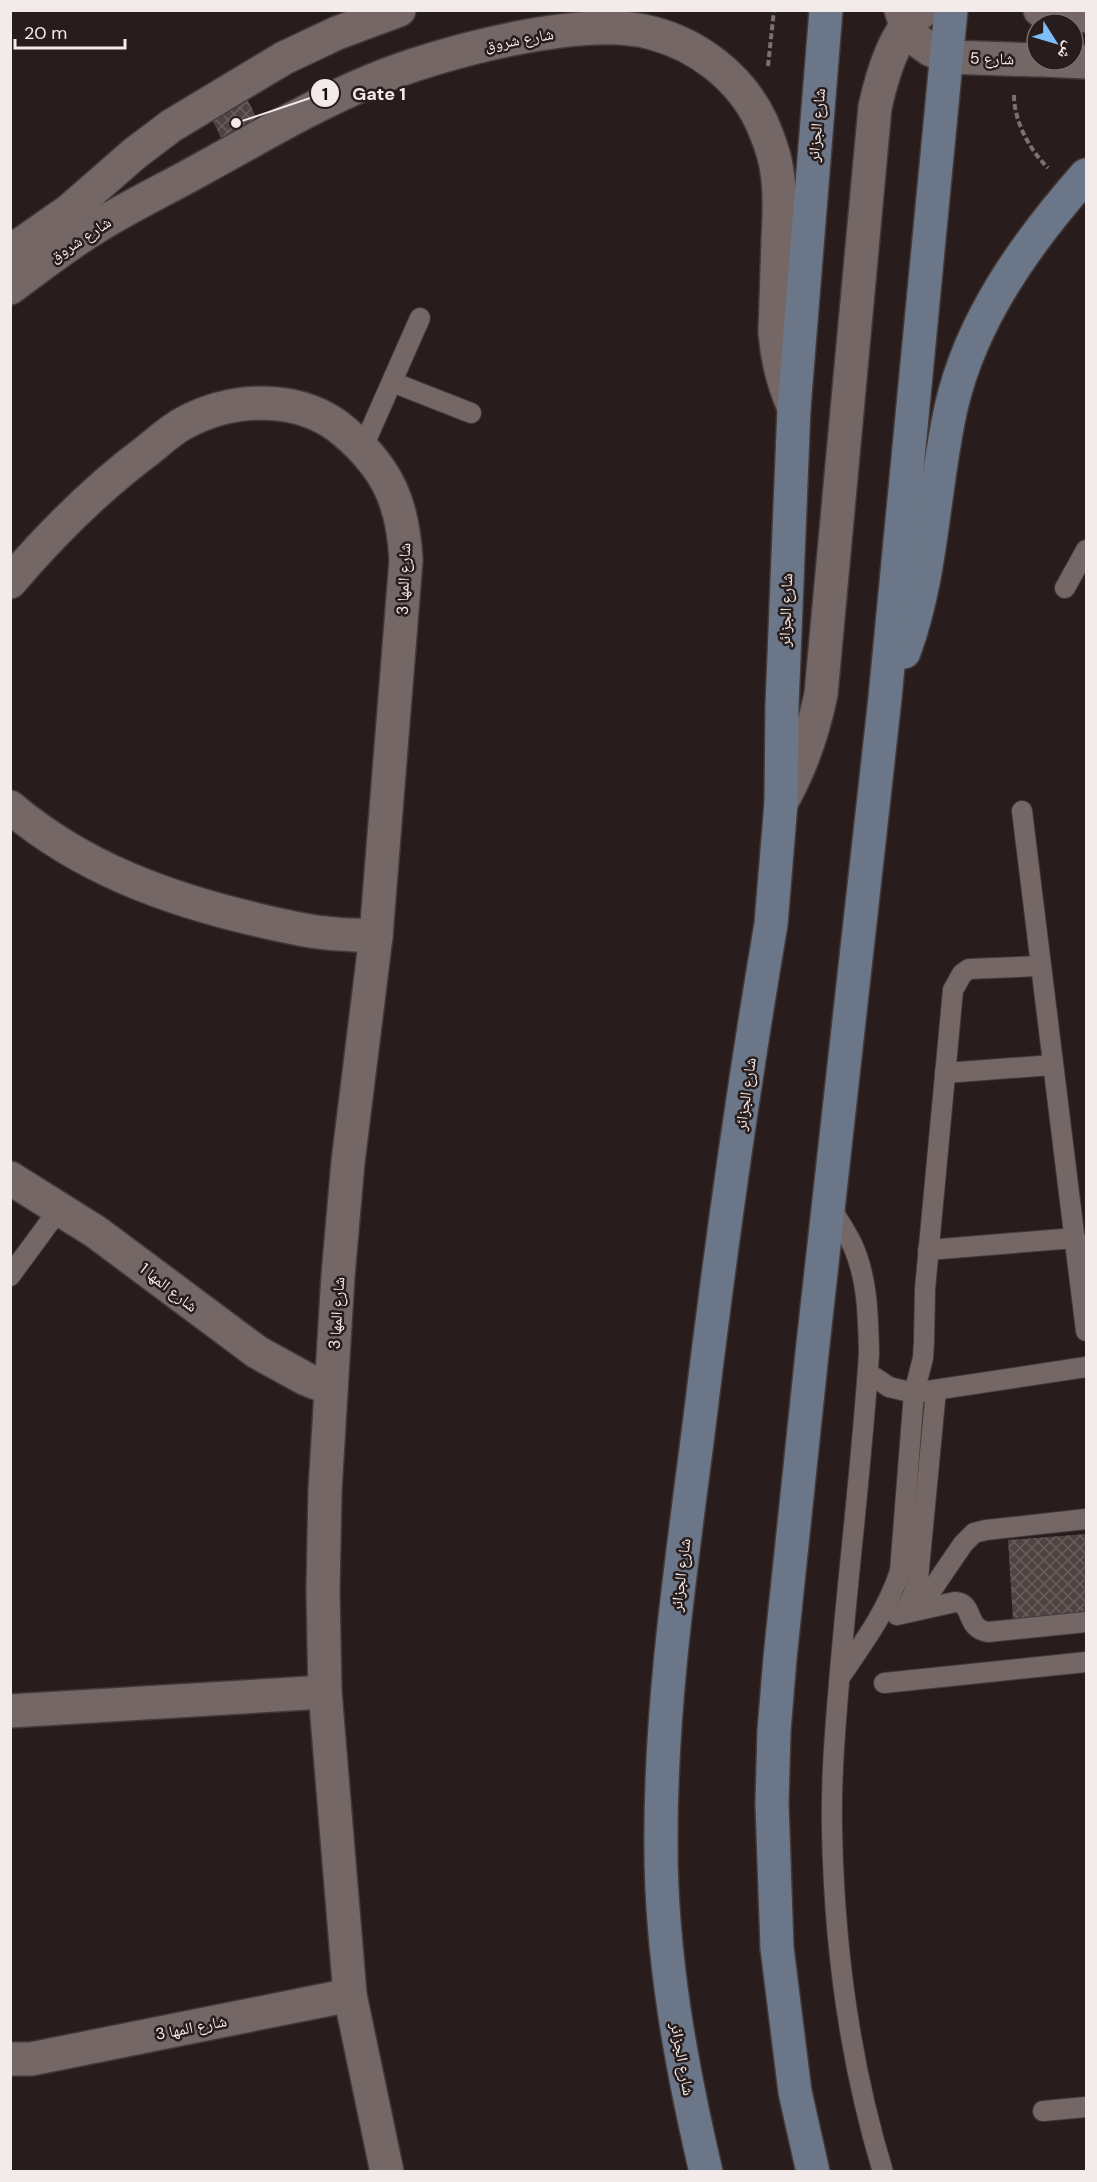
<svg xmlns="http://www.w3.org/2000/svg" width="1097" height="2182" font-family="'DM Sans','Noto Naskh Arabic',sans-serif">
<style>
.building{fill:url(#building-cross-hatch)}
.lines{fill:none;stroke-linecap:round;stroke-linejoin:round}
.service-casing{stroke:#433938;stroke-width:22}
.minor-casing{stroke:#433938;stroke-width:36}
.tertiary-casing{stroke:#433938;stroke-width:36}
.secondary-casing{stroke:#433938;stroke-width:36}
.path{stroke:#7b7170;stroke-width:4;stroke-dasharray:6 3;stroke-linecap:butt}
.service{stroke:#756765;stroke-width:20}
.minor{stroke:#756765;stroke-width:33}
.tertiary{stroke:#756765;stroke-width:33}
.secondary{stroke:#6b7788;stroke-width:33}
.labels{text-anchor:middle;stroke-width:5;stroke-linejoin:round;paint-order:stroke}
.street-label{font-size:16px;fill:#f3ebea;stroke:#281d1c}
.leader{fill:none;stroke:#f3ebea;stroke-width:2}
.callout-dot{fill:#f3ebea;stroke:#281d1c;stroke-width:2}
.mark-label{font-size:18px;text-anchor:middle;font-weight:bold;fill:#111}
.callout-label{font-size:18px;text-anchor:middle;font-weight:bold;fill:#f3ebea;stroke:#281d1c;stroke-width:5;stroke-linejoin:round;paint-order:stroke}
</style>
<defs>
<pattern id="building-cross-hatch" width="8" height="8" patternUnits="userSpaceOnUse" patternTransform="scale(1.5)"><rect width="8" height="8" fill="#504442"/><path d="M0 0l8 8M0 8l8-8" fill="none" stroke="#6a5f5d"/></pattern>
</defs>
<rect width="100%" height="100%" fill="#281d1c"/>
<g class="building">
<path d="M247 99 262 128 225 146 211 117Z"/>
<path d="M1086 1534V1614L1013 1620 1008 1540Z"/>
</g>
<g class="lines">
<defs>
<g id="service">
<path d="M392 382 471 413"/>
<path d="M363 447 420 318"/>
<path d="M1065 588 1086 550"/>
<path d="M1022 811 1086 1331"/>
<path d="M945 1073 1053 1065"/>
<path d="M829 1205C837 1219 847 1232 853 1246 868 1280 868 1317 869 1353 862 1463 848 1573 839 1683 835 1731 831 1779 832 1828 834 1944 849 2060 883 2172"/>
<path d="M928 1250 1075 1238"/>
<path d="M10 1276 60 1208"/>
<path d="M868 1373 889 1387 914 1393 1086 1367"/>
<path d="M918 1610 963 1544 974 1533 986 1530 1086 1519"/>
<path d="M904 1613 913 1595 918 1579 936 1390"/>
<path d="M897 1615 955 1602C975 1603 964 1628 988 1632L1086 1622"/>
<path d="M840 1677C864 1642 887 1611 900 1571L914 1393 923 1358 924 1342 925 1289 953 990 962 974 969 969 1040 966"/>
<path d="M884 1683 1086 1662"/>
<path d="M1043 2111 1086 2107"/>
</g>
<g id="minor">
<path d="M10 582C51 534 97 488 148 450 159 441 171 430 184 423 234 396 302 394 346 433 389 470 403 505 406 560L376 936C359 935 342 935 326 933 303 931 280 925 258 920 168 899 82 868 10 807"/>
<path d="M376 936 348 1162 338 1276 325 1490 323 1591 325 1692 350 1995 387 2172"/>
<path d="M10 1178 96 1232 257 1352 306 1379 331 1389"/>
<path d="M10 1711 325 1692"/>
<path d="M10 2059H31L350 1995"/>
</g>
<g id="tertiary">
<path d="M901 10 907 28 917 40 931 50 947 57 1037 60"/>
<path d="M1040 10 1086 16"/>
<path d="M1043 60 1086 62"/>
<path d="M10 252 70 210 134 154 171 126 284 58 337 33 399 10"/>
<path d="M10 288C37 268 64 247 93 229 129 206 168 188 205 167 260 137 313 105 371 81 437 53 583 14 652 33 698 45 740 77 761 121 768 137 775 154 777 172 781 195 779 218 778 241 777 271 776 302 775 332 777 359 783 383 794 408"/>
<path d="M781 803C801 768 813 733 821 694L875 107C882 76 895 27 924 10"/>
</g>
<g id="secondary">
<path d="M904 652C933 574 933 488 951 408 971 319 1027 242 1086 175"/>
<path d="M706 2172C681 2065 661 1956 661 1846 660 1703 682 1561 700 1418 720 1253 743 1088 771 924L781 803 782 706 794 408 826 10"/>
<path d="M813 2172 795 2092 777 1948 772 1803 774 1731 780 1658 813 1344 885 698 951 10"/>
</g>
</defs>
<use href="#service" class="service-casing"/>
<use href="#minor" class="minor-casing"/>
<use href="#tertiary" class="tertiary-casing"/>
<use href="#secondary" class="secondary-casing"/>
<g class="path">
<path d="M768 66 774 10"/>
<path d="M1014 95C1014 121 1029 149 1048 168"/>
</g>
<use href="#service" class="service"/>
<use href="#minor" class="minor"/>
<use href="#tertiary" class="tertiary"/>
<use href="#secondary" class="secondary"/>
</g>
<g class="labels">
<g class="street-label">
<text transform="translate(519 39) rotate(-10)" y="6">شارع شروق</text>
<text transform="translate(992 58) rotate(1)" y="6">شارع 5</text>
<text transform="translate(816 125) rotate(-85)" y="6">شارع الجزائر</text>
<text transform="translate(80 239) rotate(-33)" y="6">شارع شروق</text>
<text transform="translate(403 579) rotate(-88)" y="6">شارع المها 3</text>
<text transform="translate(785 610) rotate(-88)" y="6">شارع الجزائر</text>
<text transform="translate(745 1094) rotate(-82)" y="6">شارع الجزائر</text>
<text transform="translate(169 1287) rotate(38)" y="6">شارع المها 1</text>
<text transform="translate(336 1313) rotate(-86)" y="6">شارع المها 3</text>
<text transform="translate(680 1575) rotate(-83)" y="6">شارع الجزائر</text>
<text transform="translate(191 2027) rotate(-11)" y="6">شارع المها 3</text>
<text transform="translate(683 2059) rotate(80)" y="6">شارع الجزائر</text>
</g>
</g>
<path class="leader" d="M236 123L325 93"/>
<g class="callout-dot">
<circle cx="236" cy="123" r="6"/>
<circle cx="325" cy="93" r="15"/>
</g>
<g class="mark-label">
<text x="325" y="100">1</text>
</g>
<g class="callout-label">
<text x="379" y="100">Gate 1</text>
</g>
<rect width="1097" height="2182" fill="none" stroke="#f3ebea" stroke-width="24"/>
<g transform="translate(1055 42) rotate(127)"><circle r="28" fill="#281d1c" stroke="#796f6e" stroke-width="1.5"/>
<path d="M0-4.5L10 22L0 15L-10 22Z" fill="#7cbef9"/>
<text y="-9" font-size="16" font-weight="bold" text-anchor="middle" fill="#f3ebea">ش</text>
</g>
<path d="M15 39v9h110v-9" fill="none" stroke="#f3ebea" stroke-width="3"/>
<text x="24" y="39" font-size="18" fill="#f3ebea" stroke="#281d1c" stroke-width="4.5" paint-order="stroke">20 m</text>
</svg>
